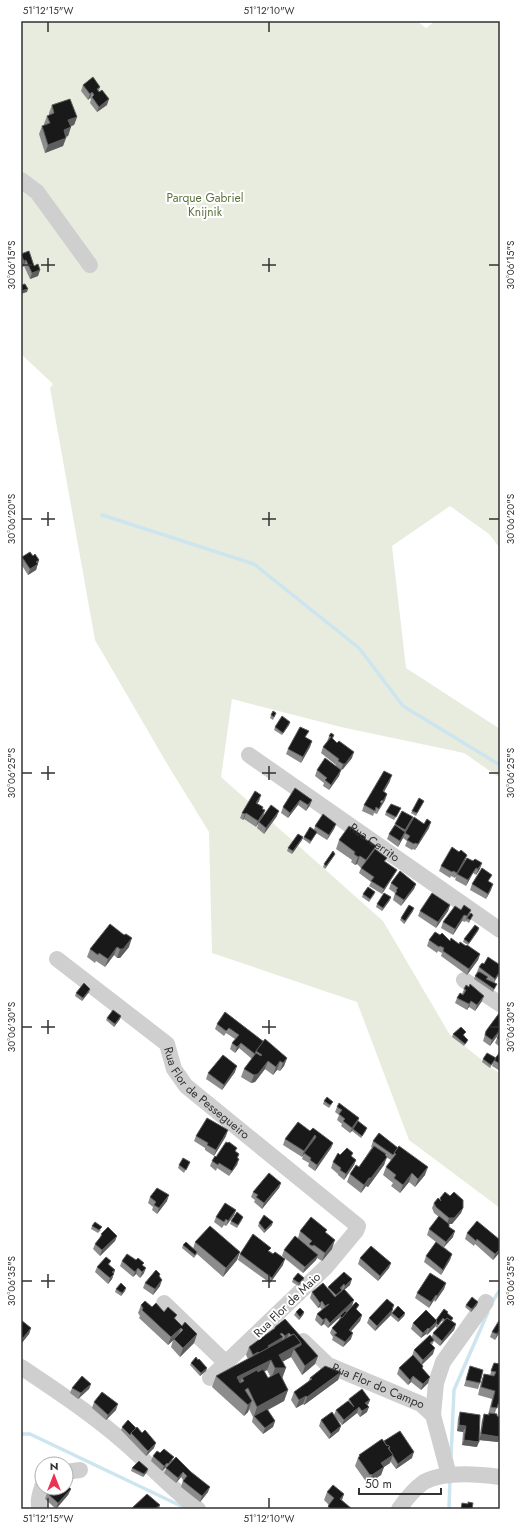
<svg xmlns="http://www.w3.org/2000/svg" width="521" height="1530" font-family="Jost,sans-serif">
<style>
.green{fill:#e7ecde}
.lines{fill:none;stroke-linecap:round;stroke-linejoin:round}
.stream{stroke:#cde5ef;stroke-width:3.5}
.minor{stroke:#cfcfcf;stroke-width:16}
.wall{fill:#8c8c8c;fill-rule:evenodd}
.shaded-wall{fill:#5e5e5e}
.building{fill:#191919;stroke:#5e5e5e}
.ticks{fill:none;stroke:#323232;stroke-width:1.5}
.labels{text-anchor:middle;stroke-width:4;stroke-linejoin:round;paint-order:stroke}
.park-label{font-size:12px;fill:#5a713d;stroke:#fff}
.street-label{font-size:12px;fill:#323232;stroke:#fff}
.neatline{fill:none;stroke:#323232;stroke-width:1.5}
.ticks-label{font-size:10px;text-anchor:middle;fill:#323232}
</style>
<rect width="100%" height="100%" fill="#fff"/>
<path class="green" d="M21 21H417L426 28 435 21H500V548L489 534 450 506 392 546 406 668 500 729V778L464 753 341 727 232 699 221 777 383 921 450 1035 500 1074V1208L409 1140 357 1002 212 953 209 832 166 762 95 640 50 388 53 384 21 354Z"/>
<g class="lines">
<g class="stream">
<path d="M102 515 254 564 359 648 403 706 500 765"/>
<path d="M492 1302 500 1290"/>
<path d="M21 1434H30L179 1505 185 1509"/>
<path d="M451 1456 454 1390 488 1312"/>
<path d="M449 1509 450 1479"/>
</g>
<g class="minor">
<path d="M21 180 37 192 90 265"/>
<path id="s1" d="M249 755 500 930"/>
<path id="s2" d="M57 959 167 1044 174 1069 186 1086 358 1226 356 1231 326 1267 210 1378"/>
<path d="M464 980 500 1004"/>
<path d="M164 1303 226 1363"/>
<path id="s3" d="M303 1341 328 1365 421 1404 433 1415 449 1475"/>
<path d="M21 1367C57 1391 93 1415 125 1443 150 1465 172 1489 198 1509"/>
<path d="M433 1415 436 1383 443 1362 486 1302"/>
<path d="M66 1472 80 1470"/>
<path d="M40 1509C37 1502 40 1494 42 1487"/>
<path d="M399 1509C406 1499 414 1489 424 1482 444 1471 478 1474 500 1477"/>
</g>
</g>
<g class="wall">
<path d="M83 85 100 87 99 91 107 105 97 112 90 103 91 99 90 98 88 100 81 91Z"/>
<path d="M52 105 77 117 74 125 71 126 68 136 66 137V138L63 146 45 153 39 134 42 126 44 125V124L47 116 49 115V113Z"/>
<path d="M21 255V254L34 266 40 270 38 276 30 279 24 266 22 267 21 264Z"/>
<path d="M33 556 39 560 36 570 28 575 21 564V560L22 557Z"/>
<path d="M276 713 273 720 270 718 271 715Z"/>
<path d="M290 722 289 725 282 735 274 730 275 727Z"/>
<path d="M334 735 333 739 352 758 343 769 341 770 339 776 329 790 323 786 324 783 315 776 317 770 336 766V765L321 753 323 747 327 742 329 736Z"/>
<path d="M306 738 312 741 310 747 301 763 286 754 288 749Z"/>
<path d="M390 781 384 792 387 794 385 800 377 814 374 813 373 816 362 811 364 805Z"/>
<path d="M295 788 312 800 310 805 306 811 298 805 288 818 281 813 283 807Z"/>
<path d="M261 795 259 801 257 804 265 810 263 816H277L264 834 257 828 259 822 256 827 244 819 243 820 240 818 242 813Z"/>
<path d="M424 801 416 816 411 813 412 811Z"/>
<path d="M400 810 394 820 385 815 386 812Z"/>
<path d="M413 817 411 823 429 828 415 850 413 849 412 850 405 846 407 841 403 838 398 847 387 839 389 834 395 824Z"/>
<path d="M336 824 334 829 327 840 316 833 310 844 303 839 304 837 314 830 315 826Z"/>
<path d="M303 837 302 840 292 854 287 851 288 848Z"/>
<path d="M366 839 376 846 375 849 387 858 385 862 394 875 382 894 369 886 371 882 359 873 361 868 357 864 355 865 351 862 352 860 336 849 339 840Z"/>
<path d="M459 852 465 861 455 878 451 876 450 878 439 871 441 866Z"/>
<path d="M334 856 325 869 323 867 324 864Z"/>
<path d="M467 858 480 869 476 875 473 873 466 886 455 880 457 874Z"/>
<path d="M489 882 491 890 486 899 470 890 472 884Z"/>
<path d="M391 883 416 884 414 889 401 906 393 900 395 893 389 889Z"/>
<path d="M375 892 374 895 369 902 362 897 363 894Z"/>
<path d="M390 900 382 911 376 907 377 904Z"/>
<path d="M450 905 448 911 436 928 418 916 420 911Z"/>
<path d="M461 910H471L469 914 473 915 469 923 466 921V920L465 922 462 921 453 935 441 928 443 922Z"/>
<path d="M413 911 404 924 400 920 401 918Z"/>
<path d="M479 928 478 931 468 945 463 942 464 939Z"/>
<path d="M429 940 450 941 466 946 480 954 478 960 467 975 441 956 442 953 438 951 437 953 427 946Z"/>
<path d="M129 947 120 958H117L114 955 105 967 96 961 95 963 87 957 90 949Z"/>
<path d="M484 964 500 965 494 983 497 984 493 992 474 979 479 967Z"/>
<path d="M469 987 482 1001 475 1011 469 1007 467 1010 455 1003 457 998 462 994 464 989Z"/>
<path d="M89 992 82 1001 75 996 76 993Z"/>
<path d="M225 1012 264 1042 287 1058 284 1066 280 1071 277 1070 273 1075 265 1069 255 1082 251 1083 241 1077 244 1069 252 1059 239 1048 235 1053 230 1049 232 1043 235 1039 226 1033 224 1036 215 1029 217 1024Z"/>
<path d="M500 1012V1032L490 1046 483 1041 486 1031Z"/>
<path d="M107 1018 120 1019 114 1027 106 1020Z"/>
<path d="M500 1033V1047L495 1043 497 1038Z"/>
<path d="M453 1034 465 1035 464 1036 467 1042 464 1046 452 1037Z"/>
<path d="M500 1052V1071L492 1066 493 1063 490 1068 482 1062 483 1059 496 1058Z"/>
<path d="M235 1072 222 1090 206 1079 208 1073Z"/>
<path d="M324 1101 332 1104 329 1108 323 1104Z"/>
<path d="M337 1107 359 1118 358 1121 366 1131 361 1138 352 1131 350 1133 341 1126 342 1124 337 1120 339 1115 335 1112Z"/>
<path d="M310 1131 333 1143 331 1148 315 1171 308 1166 309 1163 302 1159 304 1153 313 1141 302 1157 283 1145 285 1139Z"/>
<path d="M379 1133 425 1175 415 1187 409 1182 400 1193 391 1186 393 1183 383 1175 386 1167 391 1160 386 1157 384 1165 368 1187 366 1186 361 1193 347 1182 350 1174 359 1167 372 1147H371L373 1141Z"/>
<path d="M196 1136H226L214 1156 205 1150V1148L194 1141Z"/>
<path d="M236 1152 238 1158 237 1165 229 1176 217 1168 216 1171 210 1166 212 1161 216 1157Z"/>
<path d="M340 1155 351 1156 356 1160 354 1165 344 1180 338 1175V1174L331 1168 333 1162Z"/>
<path d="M190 1162 184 1173 178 1168 179 1165Z"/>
<path d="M281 1183 279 1188 262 1209 254 1202 255 1200 251 1197 253 1192Z"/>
<path d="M150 1197 167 1201 157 1214 152 1210 153 1207 148 1203Z"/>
<path d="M440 1198 463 1208 461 1213 452 1224H449V1227L453 1237 444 1247 452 1254 450 1260 441 1275 424 1262 426 1256 436 1242 427 1235 429 1229 439 1217 434 1213 432 1208 434 1203 440 1200Z"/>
<path d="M236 1210 234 1215 226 1226 224 1225 222 1228 214 1222 216 1217Z"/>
<path d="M243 1217 242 1220 237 1228 230 1224 231 1221Z"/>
<path d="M259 1223 272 1225 264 1233 258 1226Z"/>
<path d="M92 1226 101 1230 98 1233 91 1229Z"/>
<path d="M300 1231 326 1233 332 1249 322 1261 317 1258 316 1260 303 1273 282 1256 284 1250 298 1238Z"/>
<path d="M467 1233 500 1252 493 1260 475 1244 474 1246 465 1239Z"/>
<path d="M101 1234 117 1236 115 1241 100 1256 93 1249 95 1244 100 1239Z"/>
<path d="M195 1242 240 1252 237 1260 223 1277 197 1254 194 1258 182 1248 183 1245 193 1249Z"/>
<path d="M270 1251 273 1254 283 1265 270 1283 238 1260 240 1254Z"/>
<path d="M360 1258 391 1263 389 1268 378 1281 358 1264Z"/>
<path d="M111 1261 109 1265 115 1270 112 1279 108 1284 95 1272 97 1267Z"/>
<path d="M122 1261 143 1265 144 1273 140 1278 136 1274 133 1277 120 1266Z"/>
<path d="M344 1272 350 1285 344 1290 352 1306 346 1312H347L357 1311 362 1315 360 1321 351 1331V1339L343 1347 332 1340 333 1337 330 1333 332 1328 340 1320 339 1318 328 1328 324 1324 321 1326 315 1320 317 1314 322 1310 320 1307 318 1308 310 1298 312 1292 328 1288Z"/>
<path d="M160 1274 159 1276 160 1286 153 1295 143 1288 145 1283Z"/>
<path d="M304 1278 303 1281 298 1286 292 1282 293 1279Z"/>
<path d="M446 1283 444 1289 435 1302 434 1300 429 1308 415 1298 417 1293Z"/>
<path d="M116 1289 125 1291 121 1296 115 1292Z"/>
<path d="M141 1305 152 1307 177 1315 175 1319 182 1326 197 1334 194 1343 180 1357 171 1347 173 1340 168 1345 139 1318 140 1316 138 1313Z"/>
<path d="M394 1305 392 1313H405L404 1316 398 1322 391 1316V1315L375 1331 367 1323 369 1318Z"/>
<path d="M466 1305H477L471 1312 465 1307Z"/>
<path d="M296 1312H304L303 1315 299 1320 294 1315Z"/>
<path d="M448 1312 447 1314 452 1321 456 1324 454 1330 440 1346 434 1341 432 1345 433 1354 422 1365 423 1369 428 1383 421 1390 411 1382 408 1385 397 1374 399 1368 412 1356 414 1350 432 1337 433 1333 443 1322 442 1321 437 1328 435 1326 427 1335 426 1334 421 1338 411 1329 413 1323 436 1320Z"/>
<path d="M285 1319 318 1356 315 1364 302 1375 291 1357 282 1362V1378L288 1390 284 1401 268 1410 275 1421 273 1427 263 1434 252 1422 253 1417 249 1409 248 1412 244 1416 212 1387 216 1376 248 1359 246 1355 249 1347 274 1329 275 1327ZM267 1370 270 1376 268 1378 264 1372Z"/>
<path d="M21 1320 31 1328 29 1334 21 1344Z"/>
<path d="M492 1332 499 1333 495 1340 490 1337Z"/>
<path d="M191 1363 207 1368 206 1371 200 1376 190 1365Z"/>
<path d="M494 1363 500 1364V1404L498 1403 495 1413 497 1416 500 1437 498 1442 479 1440 482 1420 484 1414 488 1415 492 1399 478 1395 481 1382 484 1374 490 1375Z"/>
<path d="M470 1366 480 1383 478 1389 464 1386Z"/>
<path d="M341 1372 338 1380 304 1405 303 1404 296 1408 291 1400 294 1392 308 1382 310 1378Z"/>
<path d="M91 1384 89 1389 78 1399 70 1393 72 1388Z"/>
<path d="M349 1399 368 1405 367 1412 360 1417 357 1413 342 1425 336 1418 341 1426 339 1431 329 1439 319 1426 321 1420 334 1415 336 1410 348 1401Z"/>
<path d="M94 1402 116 1410 106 1420 92 1408Z"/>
<path d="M460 1412 477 1447 462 1445 463 1432 457 1431 458 1418Z"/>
<path d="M122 1427 136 1428 142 1433 154 1448 146 1456 121 1430Z"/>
<path d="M384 1441 412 1458 396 1469 390 1461V1463L384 1467 381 1475 369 1483 368 1482 367 1483 355 1466 359 1455Z"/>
<path d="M160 1453 173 1460 208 1492 200 1502 181 1487 183 1480 181 1477 176 1483 164 1473 166 1469 165 1468 162 1471 151 1461 153 1456Z"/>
<path d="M132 1468 148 1469 147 1472 143 1477 131 1471Z"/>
<path d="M71 1489 68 1495 56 1509 45 1499 47 1493Z"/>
<path d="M327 1492 344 1494 342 1500 352 1509H327L329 1505 324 1500Z"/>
</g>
<g class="shaded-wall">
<path d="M92 92 90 98 88 100 90 94Z"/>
<path d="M109 99 107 105 97 112 99 107Z"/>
<path d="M77 117 74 125 65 128 68 120Z"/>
<path d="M71 127 68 136 61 138 64 130Z"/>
<path d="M66 138 63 146 45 153 48 145Z"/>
<path d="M26 260 24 266 22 267 24 261Z"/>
<path d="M40 270 38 276 30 279 32 273Z"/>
<path d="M28 289 27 292 21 294V291Z"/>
<path d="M39 560 36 570 28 575 30 569 36 562Z"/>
<path d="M290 722 289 725 282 735 283 733Z"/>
<path d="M312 741 310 747 301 763 303 757Z"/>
<path d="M354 752 352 758 343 769 341 770 343 764Z"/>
<path d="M341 770 339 776 329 790 331 785Z"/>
<path d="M392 775 390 781 381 797 383 791Z"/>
<path d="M387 794 385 800 381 807 383 801Z"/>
<path d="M261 795 259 801 254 809 256 803Z"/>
<path d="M300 800 298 805 288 818 290 813Z"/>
<path d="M312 800 310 805 306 811 308 805Z"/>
<path d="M265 810 263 816 256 827 258 821Z"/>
<path d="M279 811 277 816 264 834 266 828Z"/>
<path d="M246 813 244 819 243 820 245 814Z"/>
<path d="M413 817 411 823 403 836 405 830Z"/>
<path d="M431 822 429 828 415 850 418 844Z"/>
<path d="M336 824 334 829 327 840 329 835Z"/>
<path d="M405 832 403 838 398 847 400 841Z"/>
<path d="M303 837 302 840 292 854 293 851Z"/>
<path d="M335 854 334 856 325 869 326 866Z"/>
<path d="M467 855 465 861 455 878 457 873Z"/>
<path d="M360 856 357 864 355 865 358 857Z"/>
<path d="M482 863 480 869 476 875 478 869Z"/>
<path d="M476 868 473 873 466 886 468 880Z"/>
<path d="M397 870 394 875 382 894 384 889Z"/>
<path d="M416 884 414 889 401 906 404 900Z"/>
<path d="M493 884 491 890 486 899 488 894Z"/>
<path d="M391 897 390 900 382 911 383 908Z"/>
<path d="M450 905 448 911 436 928 438 922Z"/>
<path d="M414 908 413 911 404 924 405 921Z"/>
<path d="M471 910 469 915 465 922 467 916Z"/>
<path d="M464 915 462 921 453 935 455 929Z"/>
<path d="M479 928 478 931 468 945 469 943Z"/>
<path d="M132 938 129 947 120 958H117L120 949Z"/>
<path d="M117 947 114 955 105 967 108 959Z"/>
<path d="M480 954 478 960 467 975 469 969Z"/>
<path d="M500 971V973L493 984 495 979Z"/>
<path d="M90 989 89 992 82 1001 83 998Z"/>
<path d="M484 996 482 1001 475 1011 477 1005Z"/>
<path d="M471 1001 469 1007 467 1010 469 1004Z"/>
<path d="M121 1016 120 1019 114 1027 115 1024Z"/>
<path d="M500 1030V1032L490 1046 492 1040Z"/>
<path d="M241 1043 239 1048 235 1053 237 1047Z"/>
<path d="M287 1058 284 1066 280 1071 283 1063Z"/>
<path d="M268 1061 265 1069 255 1082 251 1083 254 1075Z"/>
<path d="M280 1061 277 1070 273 1075 276 1067Z"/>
<path d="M237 1066 235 1072 222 1090 224 1085Z"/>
<path d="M359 1118 357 1124 353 1129 350 1133 352 1128Z"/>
<path d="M228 1130 226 1136 214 1156 216 1150Z"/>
<path d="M315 1135 313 1141 302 1157 304 1151Z"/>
<path d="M333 1143 331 1148 315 1171 317 1165Z"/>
<path d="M387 1157 384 1165 368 1187 366 1186 361 1193 364 1185 369 1178 383 1161Z"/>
<path d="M239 1159 237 1165 229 1176 232 1171Z"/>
<path d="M356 1160 354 1165 344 1180 346 1174Z"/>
<path d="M428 1167 425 1175 415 1187 418 1179Z"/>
<path d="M412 1173 409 1182 400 1193 403 1185Z"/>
<path d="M281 1183 279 1188 262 1209 264 1203Z"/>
<path d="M169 1195 167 1201 157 1214 159 1208Z"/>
<path d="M463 1208 461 1213 452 1224H447L449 1218Z"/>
<path d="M236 1210 234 1215 226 1226 228 1221Z"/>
<path d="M273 1222 272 1225 264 1233 265 1230Z"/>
<path d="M455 1231 453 1237 444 1247 446 1242Z"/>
<path d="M117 1236 115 1241 100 1256 102 1250Z"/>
<path d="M335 1240 332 1249 322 1261 325 1253Z"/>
<path d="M500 1249V1252L493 1260 495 1254Z"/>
<path d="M240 1252 237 1260 223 1277 226 1268Z"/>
<path d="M452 1254 450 1260 441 1275 443 1270Z"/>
<path d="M318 1255 316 1260 303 1273 305 1267Z"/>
<path d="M285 1259 283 1265 270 1283 272 1278Z"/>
<path d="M391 1263 389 1268 378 1281 380 1276Z"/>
<path d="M138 1268 136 1274 133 1277 135 1272Z"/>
<path d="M146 1268 144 1273 140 1278 142 1272Z"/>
<path d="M115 1270 112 1279 108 1284 112 1272Z"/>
<path d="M304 1278 303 1281 298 1286 299 1283Z"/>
<path d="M352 1279 350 1285 343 1291 345 1286Z"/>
<path d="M162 1280 160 1286 153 1295 155 1289Z"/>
<path d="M446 1283 444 1289 435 1302 437 1296Z"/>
<path d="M344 1284 339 1295 334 1301 336 1295 340 1288Z"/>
<path d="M126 1288 125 1291 121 1296 122 1293Z"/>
<path d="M436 1295 434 1300 429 1308 431 1302Z"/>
<path d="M354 1300 352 1306 341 1317 340 1316 339 1318 328 1328 330 1323Z"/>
<path d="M322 1301 320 1307 318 1308 320 1303Z"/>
<path d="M478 1302 477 1305 471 1312 472 1309Z"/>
<path d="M394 1305 391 1315 375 1331 377 1326Z"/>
<path d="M304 1312 303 1315 299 1320 300 1317Z"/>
<path d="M405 1313 404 1316 398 1322 399 1319Z"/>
<path d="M362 1315 360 1321 347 1336 349 1330Z"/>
<path d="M326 1318 324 1324 321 1326 323 1320Z"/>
<path d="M437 1321 435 1327 427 1335 429 1329Z"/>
<path d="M456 1324 454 1330 440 1346 442 1341Z"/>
<path d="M31 1328 29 1334 21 1344 23 1338Z"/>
<path d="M181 1328 178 1336 168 1345 171 1337Z"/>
<path d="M428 1328 426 1334 421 1338 423 1333Z"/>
<path d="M500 1329V1331L495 1340 497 1334Z"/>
<path d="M282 1333 280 1339 283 1337 280 1346 257 1363 268 1346Z"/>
<path d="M289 1333 286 1341 282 1344 285 1336Z"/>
<path d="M353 1333 351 1339 343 1347 345 1342Z"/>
<path d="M197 1334 194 1343 180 1357 183 1348Z"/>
<path d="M301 1343 298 1353 294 1349 291 1357 275 1366 279 1355Z"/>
<path d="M435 1348 433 1354 421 1365 423 1360Z"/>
<path d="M258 1352 255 1360 250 1363 253 1355Z"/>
<path d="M318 1356 315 1364 302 1375 305 1366Z"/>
<path d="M271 1360 267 1370 243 1383 244 1381 242 1378 240 1384 237 1377Z"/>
<path d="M207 1368 206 1371 200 1376 201 1373Z"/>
<path d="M275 1368H286L282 1379H271Z"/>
<path d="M341 1372 338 1380 304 1405 307 1397Z"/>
<path d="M413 1376 411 1382 408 1385 410 1380Z"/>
<path d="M430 1377 428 1383 421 1390 423 1384Z"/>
<path d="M91 1384 89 1389 78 1399 81 1393Z"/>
<path d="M288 1390 284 1401 254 1417V1416L257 1407Z"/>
<path d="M306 1396 303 1404 296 1408 299 1400Z"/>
<path d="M370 1400 368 1405 365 1403Z"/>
<path d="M252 1401 248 1412 244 1416 248 1405Z"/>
<path d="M118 1404 116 1410 106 1420 108 1415Z"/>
<path d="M359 1407 357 1413 342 1425 344 1420Z"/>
<path d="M369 1407 367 1412 360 1417 362 1411Z"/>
<path d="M275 1421 273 1427 263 1434 265 1428Z"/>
<path d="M459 1425 466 1426 463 1432 457 1431Z"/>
<path d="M341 1426 339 1431 329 1439 331 1434Z"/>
<path d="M481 1434 500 1437 498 1442 479 1440Z"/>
<path d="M464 1440 479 1442 477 1447 462 1445Z"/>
<path d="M156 1443 154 1448 146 1456 148 1451Z"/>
<path d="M414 1452 412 1458 396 1469 398 1464Z"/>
<path d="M393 1455 390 1463 378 1471 381 1463Z"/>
<path d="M167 1463 165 1468 162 1471 164 1466Z"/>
<path d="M384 1467 381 1475 369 1483 372 1475Z"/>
<path d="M148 1469 147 1472 143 1477 144 1474Z"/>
<path d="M183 1472 181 1477 176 1483 178 1478Z"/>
<path d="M210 1487 208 1492 200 1502 202 1496Z"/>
<path d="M71 1489 68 1495 56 1509 58 1503Z"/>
<path d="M344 1494 341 1502 340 1499Z"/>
<path d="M160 1505 159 1509H155Z"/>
</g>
<g class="building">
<path d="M93 77 100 87 97 89 99 92 102 90 109 99 99 107 92 97 94 95 92 92 90 94 83 85Z"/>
<path d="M70 99 77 117 68 120 71 127 64 130 66 138 48 145 42 126 50 123 47 116 54 113 52 105Z"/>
<path d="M29 251 34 266 38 264 40 270 32 273 26 260 24 261 21 254Z"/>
<path d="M25 284 28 289 21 291V285Z"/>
<path d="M30 552 33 556 35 554 39 560 36 562 38 564 30 569 22 557Z"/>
<path d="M273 711 276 713 274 717 271 715Z"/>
<path d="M282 716 290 722 283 733 275 727Z"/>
<path d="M300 727 309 731 305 737 312 741 303 757 288 749Z"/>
<path d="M331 733 334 735 332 738 337 743 339 741 354 752 345 764H343L338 761 339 759 323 747 331 737 329 736Z"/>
<path d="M325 758 341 770 331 785 325 780 327 778 317 770Z"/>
<path d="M384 771 392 775 383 791 387 794 383 801 382 800 380 802 382 803 379 809 376 807 375 811 364 805Z"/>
<path d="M295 788 312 800 308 805 300 800 290 813 283 807Z"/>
<path d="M255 791 261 795 256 803 263 807 262 809 265 810 258 821 246 813 245 814 242 813Z"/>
<path d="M419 798 424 801 417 813 412 811Z"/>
<path d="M391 804 401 808 396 817 386 812Z"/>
<path d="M271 805 279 811 266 828 259 822Z"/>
<path d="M402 811 413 817 405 830 395 824Z"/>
<path d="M323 814 336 824 329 835 315 826Z"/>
<path d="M414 817 424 824 427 819 431 822 418 844 415 843 414 844 407 840 410 836 405 833Z"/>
<path d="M395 825 405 832 400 841 389 834Z"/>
<path d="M349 826 366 838 365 839 368 841V840L376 846 366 860 360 856 358 857 354 854 355 852 339 840Z"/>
<path d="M310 827 317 832 311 841 304 837Z"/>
<path d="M298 834 303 837 293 851 288 848Z"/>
<path d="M452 847 459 852 461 850 467 855 457 873 453 871 452 872 441 866Z"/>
<path d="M375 849 387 858 384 861 397 870 384 889 371 881 374 877 361 868Z"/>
<path d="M333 851 335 854 326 866 324 864Z"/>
<path d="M467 858 473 861 475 859 482 863 478 869 476 868 468 880 457 874Z"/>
<path d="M482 868 492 875 488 881 493 884 488 894 472 884Z"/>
<path d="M400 871 416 884 404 900 395 894 397 891 396 890 398 888 391 883Z"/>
<path d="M368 887 375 892 370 899 363 894Z"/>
<path d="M384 893 391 897 383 908 377 904Z"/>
<path d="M432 893 450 905 438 922 420 911Z"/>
<path d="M409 905 414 908 405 921 401 918Z"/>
<path d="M464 905 471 910 467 916 464 915 455 929 443 922 455 906 461 910Z"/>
<path d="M471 913 473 915 470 920 467 918Z"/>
<path d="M110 924 124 935 126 934 132 938 123 949H120L117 947 108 959 99 953 98 955 90 949Z"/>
<path d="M475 925 479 928 469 943 464 939Z"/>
<path d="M435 932 440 935 442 933 450 941 451 938 459 944 460 942 466 946 467 945 480 954 469 969 443 951 444 948 440 946 439 947 429 940Z"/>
<path d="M488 957 500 965V971L495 979 479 967 482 963 484 964Z"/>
<path d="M478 972H480L488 977 486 979 497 984 494 989 475 976Z"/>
<path d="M84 983 90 989 83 998 76 993Z"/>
<path d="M470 984 484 996 477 1005 471 1001 469 1004 457 998 460 993 463 995 466 990 464 989 466 985 469 987Z"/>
<path d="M113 1010 121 1016 115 1024 107 1018Z"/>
<path d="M225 1012 264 1042 256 1051 255 1054 241 1043 237 1047 232 1043 239 1035 229 1028 226 1031 217 1024Z"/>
<path d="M500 1012V1030L492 1040 485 1035 486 1031Z"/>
<path d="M461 1027 466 1032 463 1035 468 1040 465 1044 453 1034Z"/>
<path d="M500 1033V1040L497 1038Z"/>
<path d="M265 1039 287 1058 283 1063 280 1061 276 1067 268 1061 258 1074 254 1075 244 1069 256 1053 261 1056 262 1055 256 1051Z"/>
<path d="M500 1052V1064L494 1060Z"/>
<path d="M487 1053 496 1058 491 1065 483 1059Z"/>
<path d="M223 1055 237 1066 224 1085 208 1073Z"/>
<path d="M327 1097 333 1102 330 1105 324 1101Z"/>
<path d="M339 1103 359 1118 352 1128 343 1121 345 1119 339 1114 342 1110 337 1107Z"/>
<path d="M207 1118 228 1130 216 1150 207 1145 208 1143 196 1136Z"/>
<path d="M358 1121 367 1128 362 1136 353 1129Z"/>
<path d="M298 1122 310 1131 313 1128 333 1143 317 1165 310 1160 311 1158 304 1153 316 1137 315 1135 304 1151 285 1139Z"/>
<path d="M379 1133 398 1148 393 1155 373 1141Z"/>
<path d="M226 1142 228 1143 229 1142 237 1148 235 1151 239 1154 237 1158 239 1159 232 1171 219 1163 218 1165 212 1161 215 1156 216 1157Z"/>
<path d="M374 1146 386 1154 385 1155 387 1157 371 1178H369L364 1185 350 1174 356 1165 359 1167Z"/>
<path d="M399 1146 428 1167 418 1179 412 1173 403 1185 394 1178 396 1175 386 1167 396 1154 394 1153Z"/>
<path d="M347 1148 353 1153 351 1156 356 1160 346 1174 340 1170 341 1168 333 1162 338 1153 340 1155Z"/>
<path d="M183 1158 190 1162 186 1170 179 1165Z"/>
<path d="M269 1173 281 1183 264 1203 256 1197 258 1195 253 1192Z"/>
<path d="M157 1188 169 1195 159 1208 154 1205 156 1202 150 1197Z"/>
<path d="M445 1192 450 1196 454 1192 463 1200V1208L454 1218H449L436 1207 434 1203 438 1198 441 1201 440 1198Z"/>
<path d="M225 1203 236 1210 228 1221 226 1219 224 1222 216 1217Z"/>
<path d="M237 1212 243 1217 238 1225 231 1221Z"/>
<path d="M264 1215 273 1222 265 1230 259 1223Z"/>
<path d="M439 1216 449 1224V1227L455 1231 446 1242 429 1229Z"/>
<path d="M311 1217 327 1230 325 1232 335 1240 325 1253 314 1245 312 1246 309 1244 312 1241 300 1231Z"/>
<path d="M477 1221 500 1240V1249L495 1254 477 1239 476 1241 467 1233Z"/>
<path d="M95 1222 102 1227 99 1230 92 1226Z"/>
<path d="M210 1226 240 1252 226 1268 195 1242Z"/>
<path d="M108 1227 117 1236 102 1250 95 1244 102 1235 101 1234Z"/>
<path d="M253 1234 271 1248 268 1251 273 1254 275 1252 285 1259 272 1278 240 1254Z"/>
<path d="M295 1236 318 1255 305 1267 284 1250Z"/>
<path d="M186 1242 197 1252 195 1255 183 1245Z"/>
<path d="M436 1242 452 1254 443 1270 426 1256Z"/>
<path d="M371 1246 391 1263 380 1276 360 1258Z"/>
<path d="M127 1254 136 1260 138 1258 144 1263 142 1265 146 1268 142 1272 138 1268 135 1272 122 1261Z"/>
<path d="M106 1257 111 1261 108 1264 115 1270 112 1272 114 1274 110 1278 97 1267Z"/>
<path d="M156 1270 160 1274 159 1276 162 1280 155 1289 145 1283Z"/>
<path d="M344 1272 352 1279 345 1286 344 1284 340 1288 342 1290 336 1295 328 1287Z"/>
<path d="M298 1273 304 1278 299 1283 293 1279Z"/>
<path d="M430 1273 446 1283 437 1296 436 1295 431 1302 417 1293Z"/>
<path d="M121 1283 126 1288 122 1293 116 1289Z"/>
<path d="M323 1283 335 1297 344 1289 354 1300 330 1323 326 1318 323 1320 317 1314 329 1304 325 1306 322 1301 320 1303 312 1292Z"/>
<path d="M472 1297 478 1302 472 1309 466 1305Z"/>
<path d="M387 1299 394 1305 392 1308 393 1309 377 1326 369 1318Z"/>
<path d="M145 1301 152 1307 156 1303 164 1312 168 1307 177 1315 174 1318 182 1326 185 1322 197 1334 183 1348 174 1339 183 1330 181 1328 171 1337 142 1310 143 1308 141 1305Z"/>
<path d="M356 1302 359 1305 356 1309 362 1315 349 1330 353 1333 345 1342 334 1335 337 1333 332 1328Z"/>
<path d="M398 1306 405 1313 399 1319 392 1313Z"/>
<path d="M300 1308 304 1312 300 1317 296 1312Z"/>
<path d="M444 1309 448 1312 447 1313 453 1318 451 1321 447 1318 445 1320 443 1318 438 1325 436 1323 437 1321 436 1320Z"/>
<path d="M426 1310 437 1321 429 1329 428 1328 423 1333 413 1323Z"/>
<path d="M345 1311 347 1312 342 1318 340 1316Z"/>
<path d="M447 1318 456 1324 442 1341 433 1333Z"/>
<path d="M285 1319 318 1356 305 1366 294 1349 301 1345V1343L294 1334 291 1335 289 1333 285 1336 282 1333 280 1334 283 1337 268 1346 269 1348 259 1353 258 1352 253 1355 249 1347 275 1328V1327Z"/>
<path d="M500 1319V1329L497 1334 492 1332Z"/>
<path d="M21 1320 31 1328 23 1338 21 1336Z"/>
<path d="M294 1334 301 1343 279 1355 286 1368H275L271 1360 237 1377 240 1383 244 1381 242 1378 257 1370 258 1372 263 1369 268 1378 279 1372 288 1390 257 1407 248 1388 245 1390 252 1401 248 1405 216 1376Z"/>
<path d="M430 1335 434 1340 430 1343 435 1348 423 1360 414 1350Z"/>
<path d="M413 1355 423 1366 422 1368 430 1377 423 1384 413 1376 410 1380 399 1368Z"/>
<path d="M196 1357 198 1360 199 1359 207 1368 201 1373 191 1363Z"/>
<path d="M494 1363 500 1364V1397L497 1408 491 1407 495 1391 481 1387 484 1374 494 1376 496 1372 491 1371Z"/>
<path d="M325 1366 341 1372 307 1397 306 1396 299 1400 294 1392 312 1379 310 1378Z"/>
<path d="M470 1366 483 1370 480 1383 466 1380Z"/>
<path d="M82 1376 91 1384 81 1393 72 1388Z"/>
<path d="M362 1389 370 1400 365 1403 369 1407 362 1411 359 1407 344 1420 336 1410 348 1401 354 1407 349 1399Z"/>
<path d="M102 1392 118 1404 108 1415 94 1402Z"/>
<path d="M267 1409 275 1421 265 1428 254 1416Z"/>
<path d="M332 1412 341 1426 331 1434 321 1420Z"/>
<path d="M460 1412 480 1415 479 1442 464 1440 466 1426 459 1425Z"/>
<path d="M489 1413 497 1414V1416L500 1417V1437L481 1434 484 1414 489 1415Z"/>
<path d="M128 1420 136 1428 131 1433 130 1435 122 1427Z"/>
<path d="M137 1427 142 1433 145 1430 156 1443 148 1451 131 1433Z"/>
<path d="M400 1431 414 1452 398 1464 389 1449 390 1447 388 1445 387 1446 384 1441Z"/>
<path d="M382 1439 387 1446 388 1445 390 1447 388 1448 393 1455 381 1463 384 1467 372 1475 371 1474 370 1475 358 1458 360 1456 359 1455Z"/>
<path d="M164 1449 174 1457 168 1464 167 1463 164 1466 153 1456 157 1451 160 1453Z"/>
<path d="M176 1457 191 1472 210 1487 202 1496 183 1481 187 1476 183 1472 178 1478 166 1468Z"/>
<path d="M139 1461 148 1469 144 1474 132 1468Z"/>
<path d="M66 1485 71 1489 58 1503 47 1493 52 1488H66Z"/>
<path d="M333 1485 344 1494 340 1499 352 1509H331L328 1506 334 1498 327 1492Z"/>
<path d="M147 1494 160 1505 155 1509H131Z"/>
<path d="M468 1502 473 1503 472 1509H461L462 1503 468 1504Z"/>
</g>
<path class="ticks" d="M48 22V32M269 22V32M48 258V272M269 258V272M22 265H32M41 265H55M262 265H276M489 265H499M48 512V526M269 512V526M22 519H32M41 519H55M262 519H276M489 519H499M48 766V780M269 766V780M22 773H32M41 773H55M262 773H276M489 773H499M48 1020V1034M269 1020V1034M22 1027H32M41 1027H55M262 1027H276M489 1027H499M48 1274V1288M269 1274V1288M22 1281H32M41 1281H55M262 1281H276M489 1281H499M48 1498V1508M269 1498V1508"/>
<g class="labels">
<g class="park-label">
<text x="205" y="202">Parque Gabriel<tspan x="205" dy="14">Knijnik</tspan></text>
</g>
<g class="street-label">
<text dy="4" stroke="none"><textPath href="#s1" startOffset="153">Rua Cerrito</textPath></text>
<text dy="4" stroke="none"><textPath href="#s2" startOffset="204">Rua Flor de Pessegueiro</textPath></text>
<text transform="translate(287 1305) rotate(-44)" y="4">Rua Flor de Maio</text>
<text dy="4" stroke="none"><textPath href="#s3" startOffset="89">Rua Flor do Campo</textPath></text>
</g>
</g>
<rect width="521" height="1530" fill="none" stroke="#ffffff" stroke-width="44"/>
<g transform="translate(54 1476)"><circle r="19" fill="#ffffff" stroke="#adadad"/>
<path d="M0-3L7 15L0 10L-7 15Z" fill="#ed3151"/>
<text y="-6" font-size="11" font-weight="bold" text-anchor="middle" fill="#323232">N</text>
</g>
<path d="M359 1488v6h82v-6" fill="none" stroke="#323232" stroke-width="2"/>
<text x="365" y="1488" font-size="12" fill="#323232" stroke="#ffffff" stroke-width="3" paint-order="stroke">50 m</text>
<rect x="22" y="22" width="477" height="1486" class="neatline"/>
<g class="ticks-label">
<text x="48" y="14">51°12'15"W</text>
<text x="269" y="14">51°12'10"W</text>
<text transform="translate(11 265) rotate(-90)" y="4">30°06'15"S</text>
<text transform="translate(510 265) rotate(-90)" y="4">30°06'15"S</text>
<text transform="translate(11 519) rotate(-90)" y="4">30°06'20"S</text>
<text transform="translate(510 519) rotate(-90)" y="4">30°06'20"S</text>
<text transform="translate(11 773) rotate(-90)" y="4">30°06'25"S</text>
<text transform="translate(510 773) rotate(-90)" y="4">30°06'25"S</text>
<text transform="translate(11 1027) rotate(-90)" y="4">30°06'30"S</text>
<text transform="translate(510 1027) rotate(-90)" y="4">30°06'30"S</text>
<text transform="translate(11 1281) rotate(-90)" y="4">30°06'35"S</text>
<text transform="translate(510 1281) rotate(-90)" y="4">30°06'35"S</text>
<text x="48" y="1522">51°12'15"W</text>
<text x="269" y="1522">51°12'10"W</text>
</g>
</svg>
